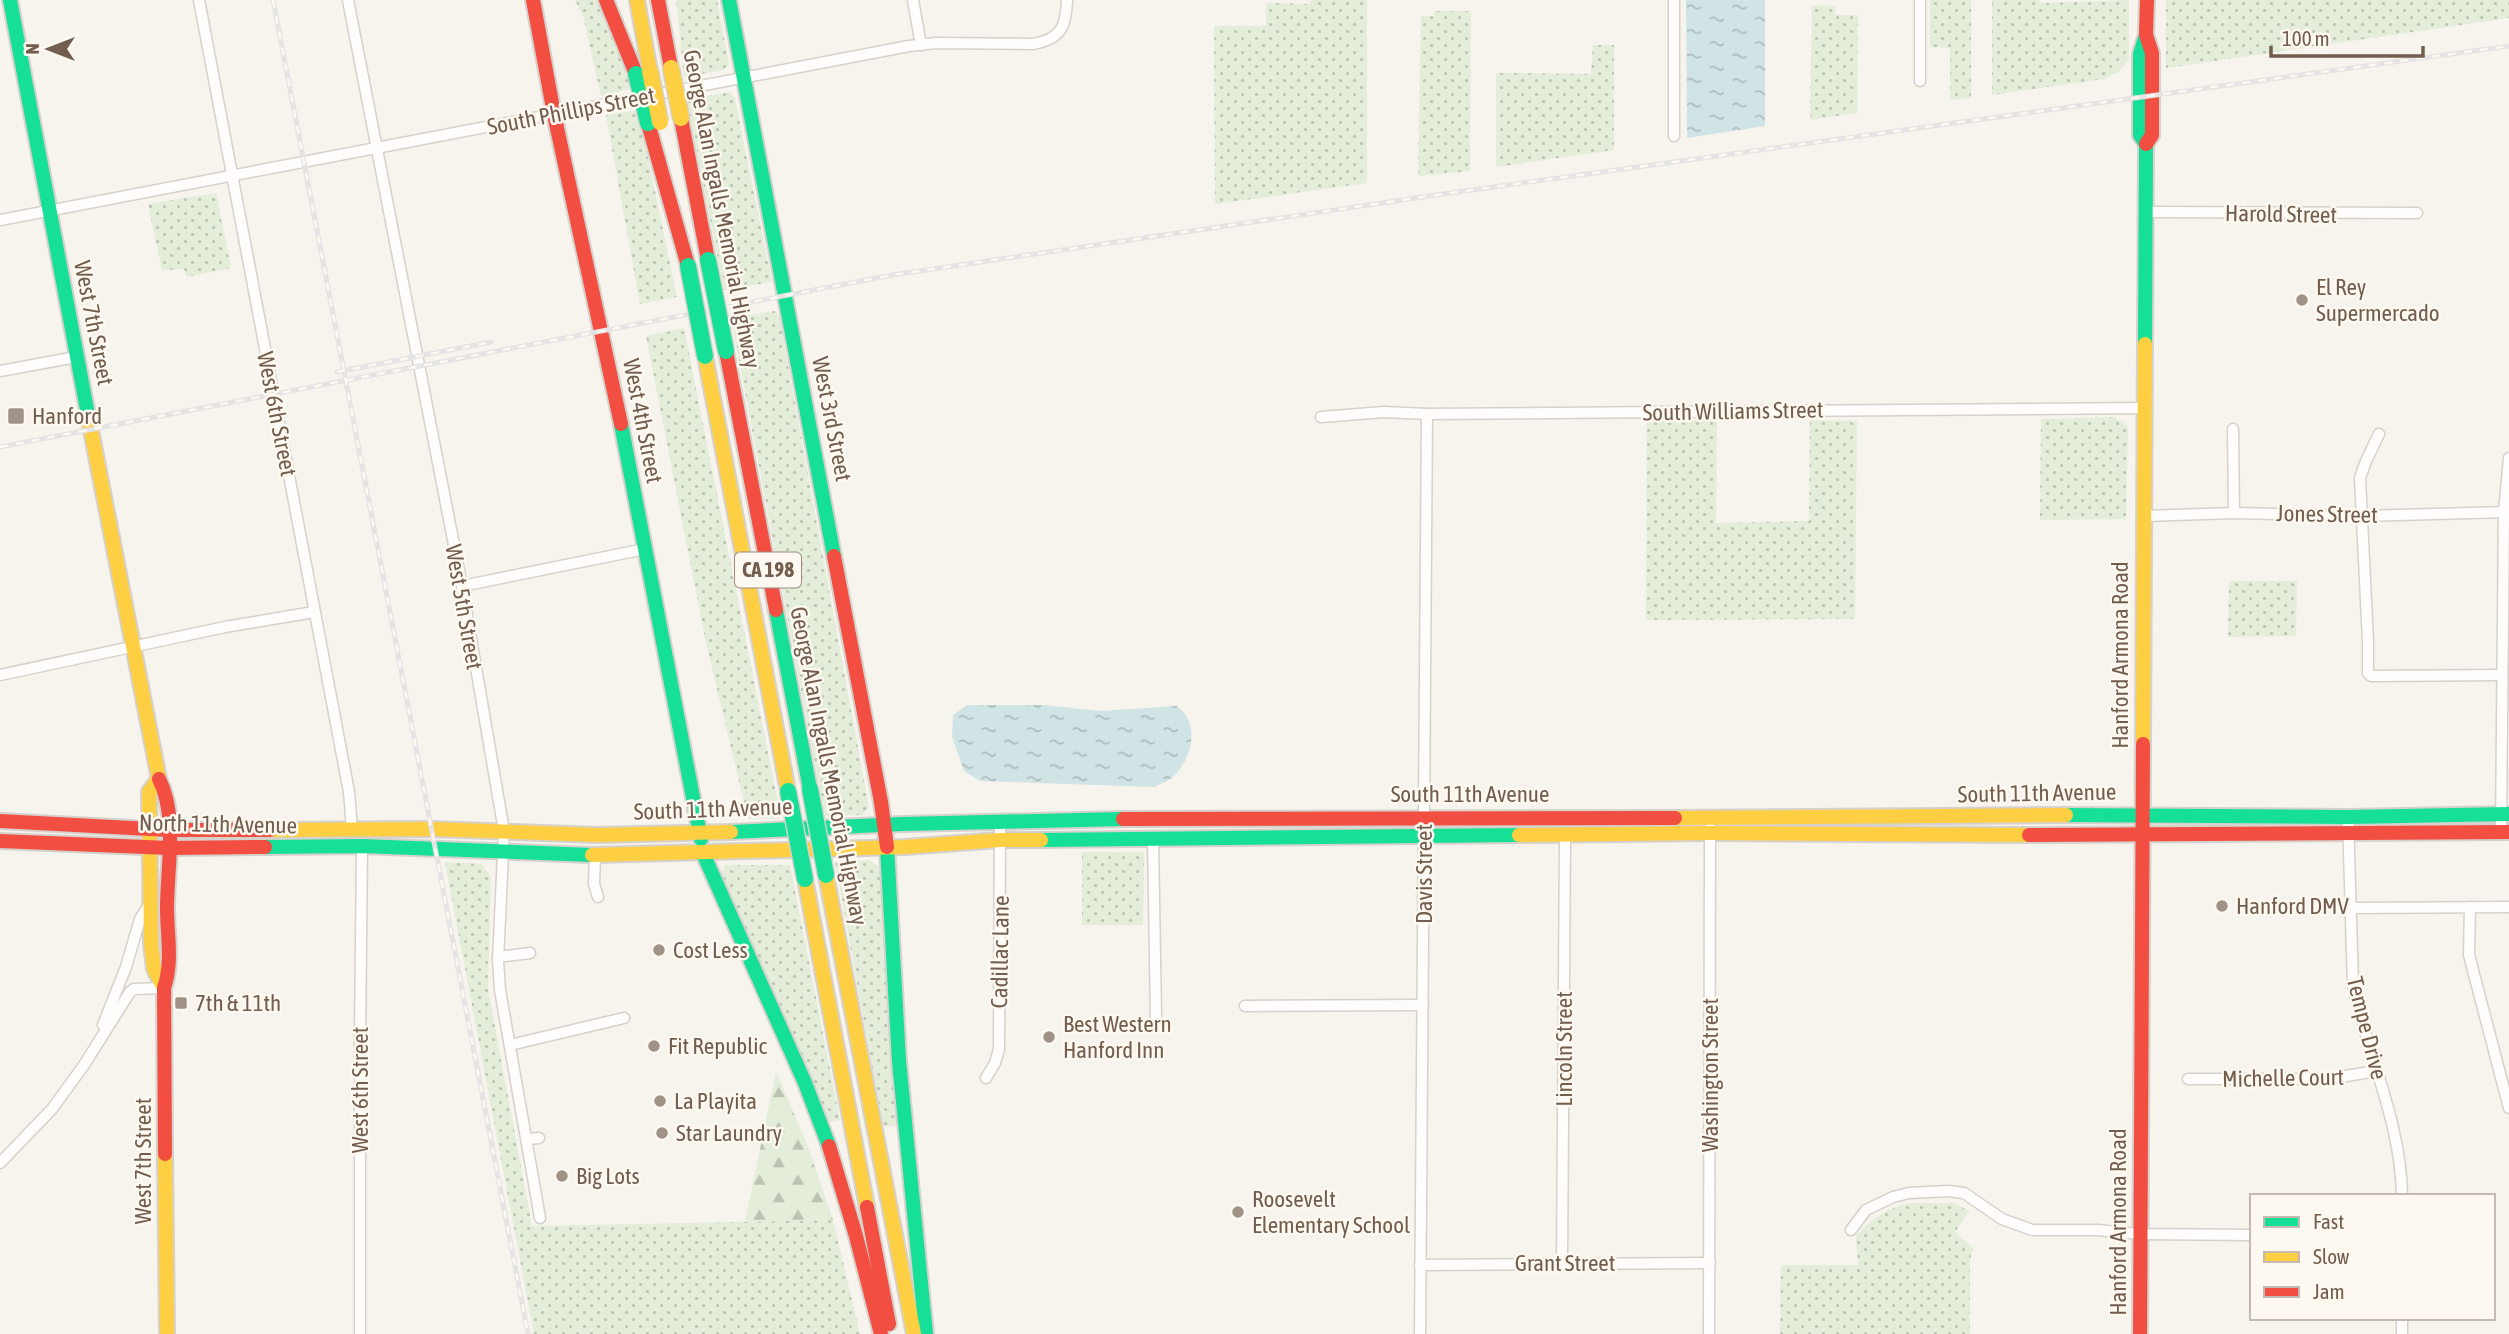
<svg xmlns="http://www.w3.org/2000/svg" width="2509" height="1334" font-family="'Asap Condensed',sans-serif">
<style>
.grass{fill:url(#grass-dots)}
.forest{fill:url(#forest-firs)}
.water{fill:url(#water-ripples)}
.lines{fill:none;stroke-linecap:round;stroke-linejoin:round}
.street-casing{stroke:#d6d1cb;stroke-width:13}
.fast-casing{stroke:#d6d1cb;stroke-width:18}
.slow-casing{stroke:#d6d1cb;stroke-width:18}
.jam-casing{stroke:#d6d1cb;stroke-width:18}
.street{stroke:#fefdfc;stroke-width:10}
.fast{stroke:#16e098;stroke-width:14}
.slow{stroke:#ffcf43;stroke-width:14}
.jam{stroke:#f24e42;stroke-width:14}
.rail-casing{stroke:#e5e3e4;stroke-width:5}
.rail{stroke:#fdf8f0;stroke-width:2.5;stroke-dasharray:8;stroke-linecap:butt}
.fast-bridge-casing{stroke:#d7d1cb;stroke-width:19;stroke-linecap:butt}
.slow-bridge-casing{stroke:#d7d1cb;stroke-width:19;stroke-linecap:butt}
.fast-bridge{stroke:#16e098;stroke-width:16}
.slow-bridge{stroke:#ffcf43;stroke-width:16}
.poi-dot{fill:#a09286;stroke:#fdf8f0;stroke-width:2.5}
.labels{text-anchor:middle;stroke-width:5;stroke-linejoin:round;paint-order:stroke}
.shield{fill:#fdf8f0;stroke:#9c8c7f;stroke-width:2}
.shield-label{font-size:21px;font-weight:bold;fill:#725d4f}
.street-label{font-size:23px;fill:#725d4f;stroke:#fdf8f0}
.poi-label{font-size:23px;fill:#725d4f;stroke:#fdf8f0;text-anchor:start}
</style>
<defs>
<pattern id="grass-dots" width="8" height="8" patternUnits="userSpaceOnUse" patternTransform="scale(1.75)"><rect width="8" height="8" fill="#e3edd9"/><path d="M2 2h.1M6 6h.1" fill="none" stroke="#bcc3b2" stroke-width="1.8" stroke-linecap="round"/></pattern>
<pattern id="forest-firs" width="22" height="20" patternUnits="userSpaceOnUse" patternTransform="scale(1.75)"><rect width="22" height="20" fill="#e3edd9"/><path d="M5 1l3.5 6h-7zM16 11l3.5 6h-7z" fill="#bcc3b2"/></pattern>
<pattern id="water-ripples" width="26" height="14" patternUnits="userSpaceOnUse" patternTransform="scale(1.75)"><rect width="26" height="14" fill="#d0e3e5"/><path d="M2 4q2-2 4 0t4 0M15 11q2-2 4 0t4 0" fill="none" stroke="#adbbbc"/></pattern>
</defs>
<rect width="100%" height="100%" fill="#f6f4ed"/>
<g class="grass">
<path d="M575 0H597L613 32 631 89 601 96 584 19Z"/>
<path d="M676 0H717L729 64 724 70 684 77Z"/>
<path d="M1311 0H1367V183L1215 204 1214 26H1266V3L1310 4Z"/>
<path d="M1930 0H1971V98L1950 100V48L1930 47Z"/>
<path d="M1992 0H2039L2042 3 2129 0V60L2118 72 2104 79 1992 95Z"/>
<path d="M2166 0H2509V18L2166 68Z"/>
<path d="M1812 5 1835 6V15H1858L1857 113 1810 120Z"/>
<path d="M1434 11H1471L1470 171 1418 176 1421 16H1434Z"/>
<path d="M1593 45H1614V150L1496 167V73L1591 74Z"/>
<path d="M730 92 735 99 772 282 724 290 687 100Z"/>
<path d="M638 110 677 297 640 304 606 115Z"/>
<path d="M216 193 231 268 187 277 184 269 162 270 148 204Z"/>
<path d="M775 311 779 316 869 808 863 815 825 816 731 318Z"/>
<path d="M684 328 781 818 748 819 705 638 646 336Z"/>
<path d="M2117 417V420H2121L2128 427 2126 519 2040 520 2041 419Z"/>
<path d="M1717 420 1716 523 1809 521 1810 420 1857 421 1855 619 1646 620 1647 421Z"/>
<path d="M2229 581H2297L2296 636 2228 637Z"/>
<path d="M1082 852H1144L1143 925H1082Z"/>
<path d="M869 860 878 866 881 876 899 1125 883 1127 835 862Z"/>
<path d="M445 862 482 864 491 876 488 989 532 1226 833 1220 860 1334H534Z"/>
<path d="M726 865H790L840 1120 825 1123 721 873Z"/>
<path d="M1912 1203H1954L1969 1211 1955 1232 1973 1248 1970 1259V1334H1780L1781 1265H1858L1856 1236C1873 1218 1888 1207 1912 1203Z"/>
</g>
<path class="forest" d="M776 1071 807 1144 833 1220 745 1222Z"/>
<g class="water">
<path d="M1686 0H1765V126L1687 138Z"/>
<path d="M967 705H1045L1099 711 1177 706C1200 724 1193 755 1175 775 1170 781 1161 783 1155 787L980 781 964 771 952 737 953 715Z"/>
</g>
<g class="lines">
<defs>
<g id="street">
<path d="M199 0 349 792 352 829"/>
<path d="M348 0 462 586 504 831 498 961 500 990 540 1218"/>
<path d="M913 0 921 45"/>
<path d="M1674 0V136"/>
<path d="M1920 0V81"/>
<path d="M2146 212 2417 213"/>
<path d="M0 220 909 46 936 43 1033 44C1061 39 1066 27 1067 0"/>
<path d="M0 371 76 357"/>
<path d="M1321 417 1384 412 1427 414 2145 408"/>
<path d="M2233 429 2234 513"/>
<path d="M2379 434 2366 461 2360 478 2368 642V673L2371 676 2502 675"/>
<path d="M2144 516 2234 513 2361 516 2508 512"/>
<path d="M462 586 645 549"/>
<path d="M0 675 225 627 314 612"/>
<path d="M2348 817 2353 985C2368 1056 2401 1122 2402 1196"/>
<path d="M2501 832 2504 512 2509 458"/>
<path d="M1153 839 1156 1018"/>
<path d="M595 855 594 884 598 897"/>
<path d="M2470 907 2469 955 2509 1108"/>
<path d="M2350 908 2509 907"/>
<path d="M498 957 530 953"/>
<path d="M1245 1006 1423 1005"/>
<path d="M103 1025 126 967 140 919 148 906"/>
<path d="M510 1045 624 1018"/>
<path d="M986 1078 995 1063 999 1049 1000 822"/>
<path d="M2188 1079H2328L2376 1071"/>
<path d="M527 1139 539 1138"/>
<path d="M0 1163 52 1109 84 1065 130 992 134 989 164 988"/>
<path d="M1851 1230 1866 1210 1893 1197 1909 1193 1948 1191 1964 1193 2002 1219 2032 1230H2097L2140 1234 2252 1235"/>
<path d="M1562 1263 1565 836"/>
<path d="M1420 1265 1710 1263"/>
<path d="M2402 1318V1334"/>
<path d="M360 1334V1038L362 846"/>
<path d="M1420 1334 1427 414"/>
<path d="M1709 1334 1710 828"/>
</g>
<g id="fast">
<path d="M10 0 89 420"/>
<path d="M729 0 834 556"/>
<path d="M2145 344 2146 144 2140 135V54L2146 35"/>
<path d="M621 424 701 839"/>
<path d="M776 610 810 789"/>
<path d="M2066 815 2348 817 2509 814"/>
<path d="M731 832 902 824 1123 819"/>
<path d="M1041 840 1519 835"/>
<path d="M265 847 362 846 592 855"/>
<path d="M887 847 899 1061 926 1334"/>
<path d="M702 851 805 1083 829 1146"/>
</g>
<g id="slow">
<path d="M637 0 650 71"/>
<path d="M705 356 788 791"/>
<path d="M89 420 159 779"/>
<path d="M2143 744 2145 344"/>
<path d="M159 778 149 792 151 943 154 969 164 988"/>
<path d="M1675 818 2066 815"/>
<path d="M270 830 431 829 597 835 731 832"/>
<path d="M1519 835 1710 833 2029 835"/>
<path d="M592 855 904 847 1000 840H1041"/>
<path d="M826 875 914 1334"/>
<path d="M805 879 867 1207"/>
<path d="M165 1154 167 1334"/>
</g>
<g id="jam">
<path d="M533 0 554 114 621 424"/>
<path d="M606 0 636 74"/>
<path d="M658 0 671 68"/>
<path d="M681 118 708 260"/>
<path d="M648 123 688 266"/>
<path d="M2146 144 2152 135V53L2146 35 2147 0"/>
<path d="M726 351 776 610"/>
<path d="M834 556 881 802 887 847"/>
<path d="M159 779C178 816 167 867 167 908 167 935 173 962 164 988L165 1154"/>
<path d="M1123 819 1675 818"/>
<path d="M0 821 169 830H270"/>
<path d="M2029 835 2509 832"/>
<path d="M0 841 169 848 265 847"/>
<path d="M829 1146 856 1236 881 1334"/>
<path d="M867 1207 889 1324"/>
<path d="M2140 1334 2143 744"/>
</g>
</defs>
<use href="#street" class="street-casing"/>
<use href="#fast" class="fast-casing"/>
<use href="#slow" class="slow-casing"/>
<use href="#jam" class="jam-casing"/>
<use href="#street" class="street"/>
<use href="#fast" class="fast"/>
<use href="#slow" class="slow"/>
<use href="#jam" class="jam"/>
<defs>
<g id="rail">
<path d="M273 0 528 1334"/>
<path d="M337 372 491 342"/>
<path d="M0 447 892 275 1436 195 2509 46"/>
</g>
</defs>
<use href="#rail" class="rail-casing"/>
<use href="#rail" class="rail"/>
<defs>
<g id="fast-bridge">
<path d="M636 74 648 123"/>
<path d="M708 260 726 351"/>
<path d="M688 266 705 356"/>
<path d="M810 789 826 875"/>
<path d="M788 791 805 879"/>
</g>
<g id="slow-bridge">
<path d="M671 68 681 118"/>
<path d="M650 71 660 122"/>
</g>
</defs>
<use href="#fast-bridge" class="fast-bridge-casing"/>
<use href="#slow-bridge" class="slow-bridge-casing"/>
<use href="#fast-bridge" class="fast-bridge"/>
<use href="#slow-bridge" class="slow-bridge"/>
</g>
<g class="poi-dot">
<circle cx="2302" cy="300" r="7"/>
<rect x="7" y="407" width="18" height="18" rx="3.5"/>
<circle cx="2222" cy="906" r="7"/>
<circle cx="659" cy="950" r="7"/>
<rect x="174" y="996" width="14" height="14" rx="3.5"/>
<circle cx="1049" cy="1037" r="7"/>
<circle cx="654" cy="1046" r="7"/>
<circle cx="660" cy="1101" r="7"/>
<circle cx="662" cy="1133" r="7"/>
<circle cx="562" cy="1176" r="7"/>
<circle cx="1238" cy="1212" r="7"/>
</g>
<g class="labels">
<rect class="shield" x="735" y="552.5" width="66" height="35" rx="5"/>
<g class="shield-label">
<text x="768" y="577">CA 198</text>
</g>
<g class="street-label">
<text transform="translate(571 111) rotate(-11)" y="8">South Phillips Street</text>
<text transform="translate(722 209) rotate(79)" y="8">George Alan Ingalls Memorial Highway</text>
<text transform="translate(2281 214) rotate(1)" y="8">Harold Street</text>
<text transform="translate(94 323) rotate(79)" y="8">West 7th Street</text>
<text transform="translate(1733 411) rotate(-1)" y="8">South Williams Street</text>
<text transform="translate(277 414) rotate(79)" y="8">West 6th Street</text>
<text transform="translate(832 419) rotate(79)" y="8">West 3rd Street</text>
<text transform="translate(643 421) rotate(79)" y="8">West 4th Street</text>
<text transform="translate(2327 514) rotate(1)" y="8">Jones Street</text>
<text transform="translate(464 607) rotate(80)" y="8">West 5th Street</text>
<text transform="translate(2120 655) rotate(-90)" y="8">Hanford Armona Road</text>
<text transform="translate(829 766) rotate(79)" y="8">George Alan Ingalls Memorial Highway</text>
<text transform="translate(2037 793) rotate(-1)" y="8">South 11th Avenue</text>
<text x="1470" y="802">South 11th Avenue</text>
<text transform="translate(713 809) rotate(-2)" y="8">South 11th Avenue</text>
<text transform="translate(218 824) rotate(1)" y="8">North 11th Avenue</text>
<text transform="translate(1424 874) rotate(-90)" y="8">Davis Street</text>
<text transform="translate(1000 952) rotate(-89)" y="8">Cadillac Lane</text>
<text transform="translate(2367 1028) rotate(76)" y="8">Tempe Drive</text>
<text transform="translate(1564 1049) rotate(-90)" y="8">Lincoln Street</text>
<text transform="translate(1710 1075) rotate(-90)" y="8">Washington Street</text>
<text transform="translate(2283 1078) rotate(-1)" y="8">Michelle Court</text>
<text transform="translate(360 1090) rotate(-90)" y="8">West 6th Street</text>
<text transform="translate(143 1161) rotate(-90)" y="8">West 7th Street</text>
<text transform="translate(2118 1222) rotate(-90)" y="8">Hanford Armona Road</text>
<text x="1565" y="1271">Grant Street</text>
</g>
<g class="poi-label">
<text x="2316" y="295">El Rey<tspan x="2316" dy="26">Supermercado</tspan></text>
<text x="32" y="424">Hanford</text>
<text x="2236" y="914">Hanford DMV</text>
<text x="673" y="958">Cost Less</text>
<text x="195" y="1011">7th &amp; 11th</text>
<text x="1063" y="1032">Best Western<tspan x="1063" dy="26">Hanford Inn</tspan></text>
<text x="668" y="1054">Fit Republic</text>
<text x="674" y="1109">La Playita</text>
<text x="676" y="1141">Star Laundry</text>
<text x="576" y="1184">Big Lots</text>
<text x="1252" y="1207">Roosevelt<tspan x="1252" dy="26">Elementary School</tspan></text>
</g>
</g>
<rect x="2250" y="1194" width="245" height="126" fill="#fdf8f0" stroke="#c5bab0" stroke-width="2"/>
<rect x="2264" y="1217" width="35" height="10" fill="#16e098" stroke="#c5bab0" stroke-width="2"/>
<text x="2313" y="1229" font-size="21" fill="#725d4f">Fast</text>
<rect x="2264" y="1252" width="35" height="10" fill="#ffcf43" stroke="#c5bab0" stroke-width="2"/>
<text x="2313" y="1264" font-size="21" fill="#725d4f">Slow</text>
<rect x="2264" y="1287" width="35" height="10" fill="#f24e42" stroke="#c5bab0" stroke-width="2"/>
<text x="2313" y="1299" font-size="21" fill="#725d4f">Jam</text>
<g transform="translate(49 49) rotate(270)" stroke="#fdf8f0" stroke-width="5" paint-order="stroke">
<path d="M0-5L12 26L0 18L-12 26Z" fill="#725d4f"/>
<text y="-10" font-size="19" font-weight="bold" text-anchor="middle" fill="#725d4f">N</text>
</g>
<path d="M2271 46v10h152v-10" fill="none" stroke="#725d4f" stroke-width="3.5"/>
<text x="2282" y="46" font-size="21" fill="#725d4f" stroke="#fdf8f0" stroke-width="5" paint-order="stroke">100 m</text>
</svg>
